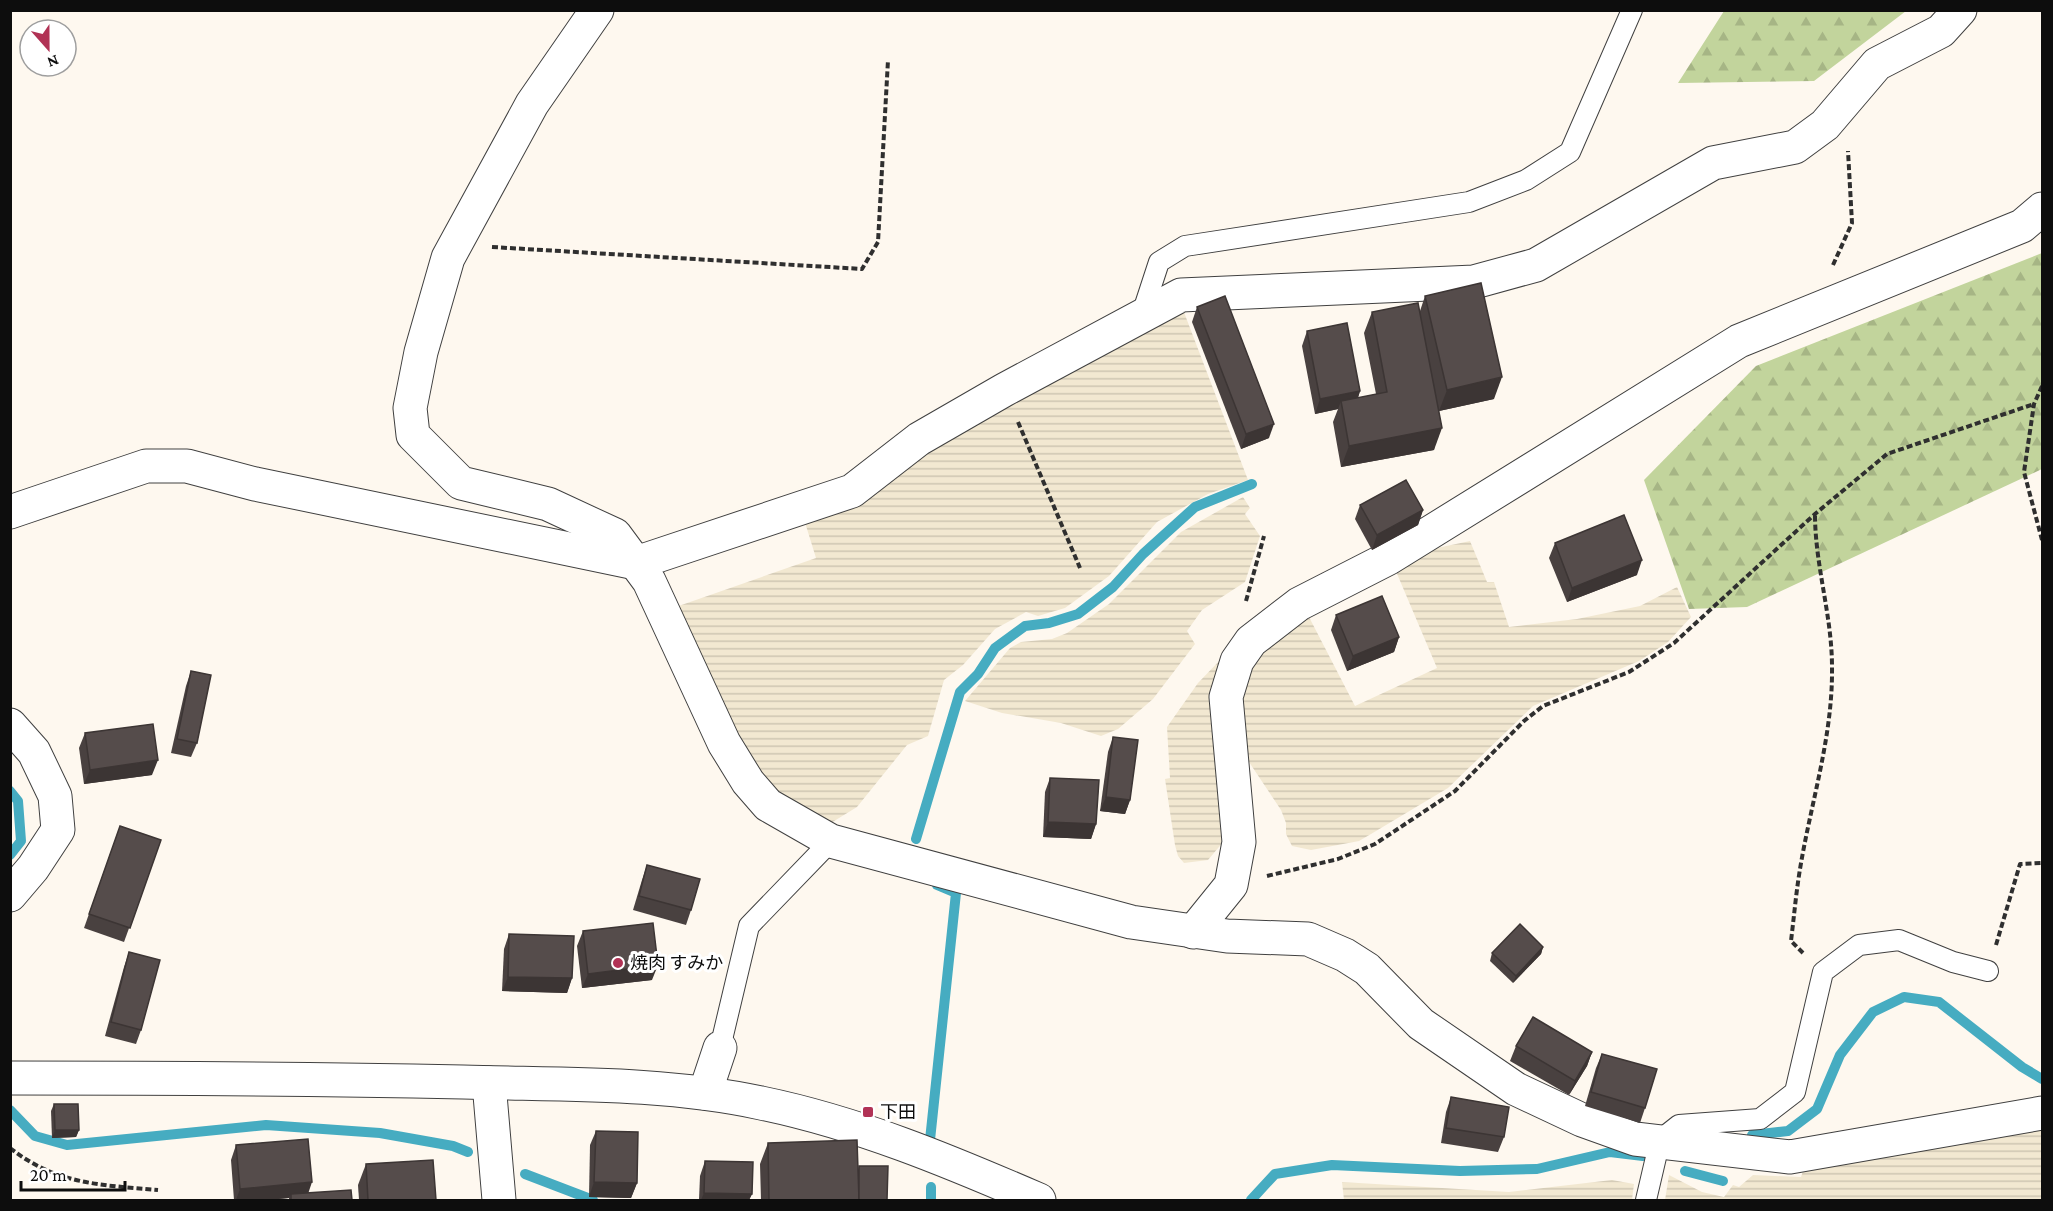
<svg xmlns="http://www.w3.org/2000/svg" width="2053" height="1211" font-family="'Crimson Pro','Noto Sans JP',serif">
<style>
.farmland{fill:url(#farmland-rules)}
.forest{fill:url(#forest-firs)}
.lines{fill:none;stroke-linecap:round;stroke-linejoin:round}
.stream{stroke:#46acc1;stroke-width:10}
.service-casing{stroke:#404040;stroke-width:22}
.minor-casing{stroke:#404040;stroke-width:35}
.tertiary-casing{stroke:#404040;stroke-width:35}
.path{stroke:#2f2f2f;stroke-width:4;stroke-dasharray:6 3;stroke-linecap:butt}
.service{stroke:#fff;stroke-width:20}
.minor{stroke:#fff;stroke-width:33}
.tertiary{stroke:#fff;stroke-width:33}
.wall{fill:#494140}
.shaded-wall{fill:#3c3534}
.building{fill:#554c4b;stroke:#3c3534;stroke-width:1.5}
.poi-dot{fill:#b13255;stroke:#fff;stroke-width:2}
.labels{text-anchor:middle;stroke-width:6;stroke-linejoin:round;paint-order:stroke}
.poi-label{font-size:18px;fill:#0d0d0d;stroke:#fff;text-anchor:start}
</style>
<defs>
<pattern id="farmland-rules" width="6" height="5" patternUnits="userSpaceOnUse" patternTransform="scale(1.5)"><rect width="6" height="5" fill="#f2e8d1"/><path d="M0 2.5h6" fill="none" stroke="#cec6b2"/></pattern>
<pattern id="forest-firs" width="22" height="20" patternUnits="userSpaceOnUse" patternTransform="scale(1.5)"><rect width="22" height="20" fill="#c2d49c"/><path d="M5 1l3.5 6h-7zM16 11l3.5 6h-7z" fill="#a6b585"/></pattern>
</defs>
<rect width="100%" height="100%" fill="#fef8ef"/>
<g class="farmland">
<path d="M1182 307 1248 480 1208 494 1157 522 1109 576 1065 608 1038 616 1026 612 995 629 963 665 944 680 928 736 907 745 857 807 826 826 751 774 670 609 816 558 803 516Z"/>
<path d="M1243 497 1250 508 1245 514 1260 536 1245 582 1202 610 1187 631 1195 644 1153 699 1118 729 1101 736 1061 723 1002 713 965 701 1010 648 1021 642 1052 639 1067 633 1109 604 1181 532Z"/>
<path d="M1470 541 1487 582H1494L1509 627 1577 619 1640 606 1677 587 1691 617 1668 642 1639 661 1533 706 1448 788 1371 834 1359 841 1311 850 1292 846 1286 834V823L1281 810 1243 753 1241 682 1262 650 1309 617 1355 706 1437 668 1395 569 1423 551Z"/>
<path d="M1224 656V841L1208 860 1184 863 1178 856 1175 845 1165 779 1170 778 1167 727 1198 683Z"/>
<path d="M2042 1127V1200H1665L1669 1175 1702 1192 1724 1197 1733 1185 1739 1187 1753 1175 1801 1177 1805 1165Z"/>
<path d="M1612 1180 1634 1184 1632 1200H1344L1342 1182 1509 1192Z"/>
</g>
<g class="forest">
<path d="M1724 11V10L1906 11 1814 81 1678 83Z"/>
<path d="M2042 253V469L1747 607 1689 609 1644 480 1756 366Z"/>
</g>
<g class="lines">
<g class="stream">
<path d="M10 791 18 801 21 841 10 855"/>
<path d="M916 839 960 692 978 674 995 648 1025 626 1049 623 1078 614 1113 587 1143 554 1195 507 1252 484"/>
<path d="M10 1110 35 1136 67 1145 266 1125 380 1133 453 1146 468 1152"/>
<path d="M1752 1135 1788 1131 1817 1109 1840 1055 1873 1012 1904 997 1939 1002 2022 1067 2042 1079"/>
<path d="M930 1140 956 893 937 885"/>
<path d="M1685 1171 1723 1181"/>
<path d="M525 1174 593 1200"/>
<path d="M931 1200V1187"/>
<path d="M1251 1200 1275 1174 1332 1165 1460 1171 1537 1169 1610 1152 1643 1156"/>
</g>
<defs>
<g id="service">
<path d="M1141 317 1159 262 1185 246 1469 202 1526 180 1570 152 1632 10"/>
<path d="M720 1048 749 926 831 841"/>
<path d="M1646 1200 1660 1140 1679 1125 1760 1119 1795 1092 1823 972 1859 945 1899 940 1953 962 1988 971"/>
</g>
<g id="minor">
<path d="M597 10 532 104 448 258 421 352 410 408 413 435 461 483 548 504 615 535 649 581 724 743 748 782 768 805 831 841 1131 922 1227 936 1308 939 1345 955 1367 969 1421 1024 1516 1089 1582 1120 1635 1139 1790 1157 2042 1113"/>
<path d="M10 512 146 466H187L255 484 636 563 852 491 919 439 1004 390 1181 295 1474 282 1536 265 1713 163 1795 147 1825 125 1877 64 1941 31 1960 10"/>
<path d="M10 725 34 752 55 796 58 830 33 868 10 895"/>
<path d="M1193 932 1231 885 1239 842 1226 697 1237 661 1251 641 1299 604 1389 558 1739 341 2022 226 2042 209"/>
<path d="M489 1083 499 1200"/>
<path d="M705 1093 720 1048"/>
</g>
<path id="tertiary" d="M10 1078C161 1078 312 1079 463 1082 563 1085 663 1082 761 1103 858 1123 949 1161 1039 1200"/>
</defs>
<use href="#service" class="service-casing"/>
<use href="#minor" class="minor-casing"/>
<use href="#tertiary" class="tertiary-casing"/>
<g class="path">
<path d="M492 247 862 269 878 242 888 60"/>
<path d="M1833 265 1852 223 1848 151"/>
<path d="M2042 386 2034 404 2024 472 2042 540"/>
<path d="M1018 422 1080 568"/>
<path d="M1246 601 1264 536"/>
<path d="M1267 876 1338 859 1375 844 1455 791 1524 721 1543 706 1629 672 1674 643 1815 514 1887 454 2034 404"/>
<path d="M1996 945 2020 864 2042 863"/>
<path d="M1803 953 1791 941C1794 917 1796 893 1800 869 1811 802 1833 736 1832 667 1832 615 1815 566 1815 514"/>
<path d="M10 1148C57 1185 102 1185 158 1190"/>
</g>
<use href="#service" class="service"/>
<use href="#minor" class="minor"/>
<use href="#tertiary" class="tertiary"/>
</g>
<g class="wall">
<path d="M1425 296 1494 399 1439 411 1434 450 1341 467 1333 422 1338 409 1315 414 1302 346 1307 331 1360 391 1358 398 1376 394 1364 333 1372 312 1420 311Z"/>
<path d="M1197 307 1269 438 1241 449 1192 322Z"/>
<path d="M1360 505 1423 510 1418 525 1372 550 1355 519Z"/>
<path d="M1555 543 1637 575 1567 602 1549 558Z"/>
<path d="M1336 615 1399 637 1394 652 1347 671 1331 630Z"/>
<path d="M191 671 197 743 191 757 171 753 186 686Z"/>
<path d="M85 733 152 775 84 784 79 748Z"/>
<path d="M1113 737 1130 800 1125 814 1100 811 1108 752Z"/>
<path d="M1050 778 1096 824 1091 839 1043 837 1045 792Z"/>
<path d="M120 826 161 840 124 942 84 928Z"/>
<path d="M647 865 691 910 686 925 633 910 642 880Z"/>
<path d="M583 931 652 980 582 988 577 946Z"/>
<path d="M509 934 572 978 567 993 502 991 504 949Z"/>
<path d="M1543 947 1541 954 1513 983 1490 961 1492 953Z"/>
<path d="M129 952 141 1030 136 1044 105 1036 124 967Z"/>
<path d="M1516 1046 1592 1052 1587 1066 1569 1095 1510 1061Z"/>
<path d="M1602 1054 1645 1108 1640 1123 1585 1106 1596 1068Z"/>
<path d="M1451 1097 1504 1137 1498 1152 1441 1143 1446 1112Z"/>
<path d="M54 1104 79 1130 76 1137 52 1138 51 1111Z"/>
<path d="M596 1131 637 1183 631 1198 589 1197 590 1145Z"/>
<path d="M768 1143 858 1170 859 1166 887 1200H761L760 1164Z"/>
<path d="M236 1145 308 1193 352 1200H289V1198L267 1200H234L231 1160Z"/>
<path d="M705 1161 752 1194 749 1200H699L700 1176Z"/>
<path d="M366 1164 436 1200H359L358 1185Z"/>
</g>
<g class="shaded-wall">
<path d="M1502 377 1494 399 1439 411 1447 390Z"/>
<path d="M1360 391 1355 406 1341 401 1338 409 1315 414 1320 399Z"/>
<path d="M1274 424 1269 438 1241 449 1246 434Z"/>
<path d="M1442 428 1434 450 1341 467 1349 446Z"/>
<path d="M1423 510 1418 525 1372 550 1377 535Z"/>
<path d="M1642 560 1637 575 1567 602 1572 588Z"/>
<path d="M1399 637 1394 652 1347 671 1353 656Z"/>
<path d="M158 760 152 775 84 784 90 770Z"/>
<path d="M1106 797 1130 800 1125 814 1100 811Z"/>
<path d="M1048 822 1096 824 1091 839 1043 837Z"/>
<path d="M1543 947 1541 954 1513 983 1516 976Z"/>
<path d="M658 965 652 980 582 988 588 974Z"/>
<path d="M508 977 572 978 567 993 502 991Z"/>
<path d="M1592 1052 1587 1066 1569 1095 1575 1081Z"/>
<path d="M55 1130H79L76 1137 52 1138Z"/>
<path d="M312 1182 307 1197 291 1194 289 1198 267 1200H236L240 1189Z"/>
<path d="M594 1182 637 1183 631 1198 589 1197Z"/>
<path d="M704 1193 752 1194 749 1200H701Z"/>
</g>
<g class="building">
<path d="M1481 283 1502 377 1447 390 1425 296Z"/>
<path d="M1225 296 1274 424 1246 434 1197 307Z"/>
<path d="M1418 303 1442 428 1349 446 1341 401 1387 392 1372 312Z"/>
<path d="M1347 323 1360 391 1320 399 1307 331Z"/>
<path d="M1406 480 1423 510 1377 535 1360 505Z"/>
<path d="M1624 515 1642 560 1572 588 1555 543Z"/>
<path d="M1382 596 1399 637 1353 656 1336 615Z"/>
<path d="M191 671 211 675 197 743 177 739Z"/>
<path d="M153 724 158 760 90 770 85 733Z"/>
<path d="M1113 737 1138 740 1130 800 1106 797Z"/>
<path d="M1050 778 1099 780 1096 824 1048 822Z"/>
<path d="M120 826 161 840 130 928 89 914Z"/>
<path d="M647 865 700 879 691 910 639 896Z"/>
<path d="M653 923 658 965 588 974 583 931Z"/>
<path d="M1520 924 1543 947 1516 976 1492 953Z"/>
<path d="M509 934 574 936 572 978 508 977Z"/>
<path d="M129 952 160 960 141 1030 111 1022Z"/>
<path d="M1533 1017 1592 1052 1575 1081 1516 1046Z"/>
<path d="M1602 1054 1657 1069 1645 1108 1591 1092Z"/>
<path d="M1451 1097 1509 1107 1504 1137 1446 1128Z"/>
<path d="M54 1104H78L79 1130H55Z"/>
<path d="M596 1131 638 1132 637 1183 594 1182Z"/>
<path d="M308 1139 312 1182 240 1189 236 1145Z"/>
<path d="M857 1140 859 1200H769L768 1143Z"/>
<path d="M433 1160 436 1200H368L366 1164Z"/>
<path d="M705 1161 753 1162 752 1194 704 1193Z"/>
<path d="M859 1166H888L887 1200H859Z"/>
<path d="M351 1190 352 1200H291V1194Z"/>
</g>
<g class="poi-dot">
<circle cx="618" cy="963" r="6"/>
<rect x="862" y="1106" width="12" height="12" rx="3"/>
</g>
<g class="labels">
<g class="poi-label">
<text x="630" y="969">焼肉 すみか</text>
<text x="880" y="1118">下田</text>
</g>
</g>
<rect width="2053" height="1211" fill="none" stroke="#0d0d0d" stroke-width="24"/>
<g transform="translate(48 48) rotate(159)"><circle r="28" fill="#ffffff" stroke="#9e9e9e" stroke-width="1.5"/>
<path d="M0-4.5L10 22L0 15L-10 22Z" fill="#b13255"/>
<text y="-9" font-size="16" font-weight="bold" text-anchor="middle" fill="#0d0d0d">N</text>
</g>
<path d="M21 1181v9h104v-9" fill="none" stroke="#0d0d0d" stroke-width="3"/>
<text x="30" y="1181" font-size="18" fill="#0d0d0d" stroke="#ffffff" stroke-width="4.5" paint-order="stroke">20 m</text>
</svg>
